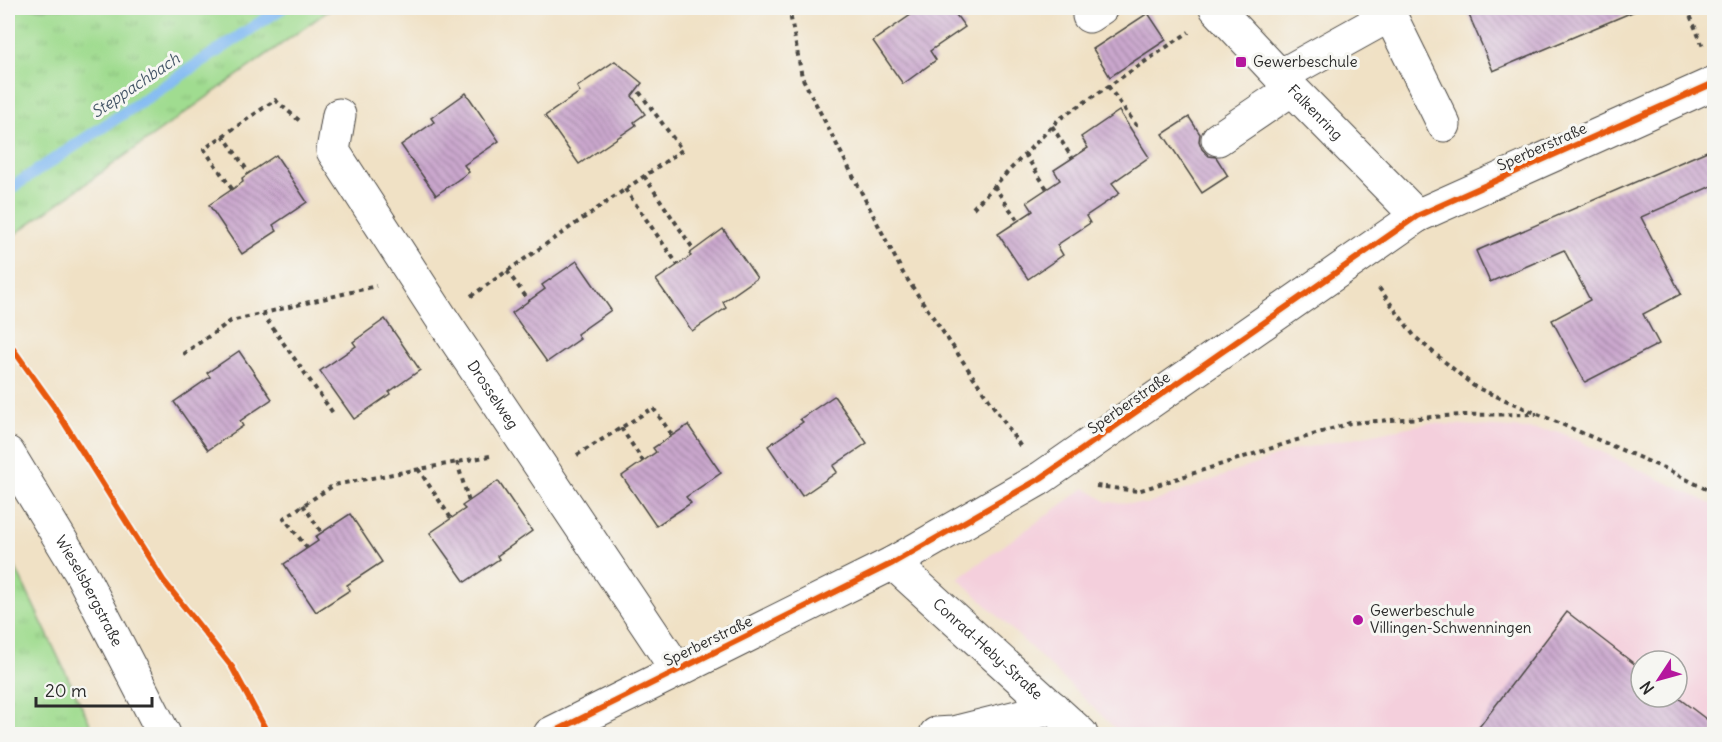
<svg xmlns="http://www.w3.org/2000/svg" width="1722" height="742" font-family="Delius,sans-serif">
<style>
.built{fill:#f4cfdc;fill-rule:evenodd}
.grass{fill:url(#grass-tufts);stroke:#66845e;stroke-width:1.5}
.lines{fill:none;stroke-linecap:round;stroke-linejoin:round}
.stream{stroke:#81baf2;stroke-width:12}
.building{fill:url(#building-back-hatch)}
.minor-casing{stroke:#494642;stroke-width:35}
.major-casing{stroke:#494642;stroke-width:35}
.path{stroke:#494642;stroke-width:4;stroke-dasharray:4.5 4.5;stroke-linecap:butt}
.minor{stroke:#fff;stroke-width:33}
.major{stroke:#fff;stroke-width:33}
.cycleway-casing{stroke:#f6f6f2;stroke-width:10}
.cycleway{stroke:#e8590c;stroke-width:6}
.poi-dot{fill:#b5179e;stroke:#f6f6f2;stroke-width:2}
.labels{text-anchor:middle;stroke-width:6;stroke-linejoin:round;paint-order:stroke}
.poi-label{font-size:15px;fill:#2b2b2b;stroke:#f6f6f2;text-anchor:start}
.street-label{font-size:15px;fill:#2b2b2b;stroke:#f6f6f2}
.water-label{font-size:16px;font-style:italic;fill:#455667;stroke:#f6f6f2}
</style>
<defs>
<pattern id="grass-tufts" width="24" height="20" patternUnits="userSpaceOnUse" patternTransform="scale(1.5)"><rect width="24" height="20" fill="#a0dc90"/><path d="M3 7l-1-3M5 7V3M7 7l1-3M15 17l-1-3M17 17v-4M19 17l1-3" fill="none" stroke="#8abd7c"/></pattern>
<pattern id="building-back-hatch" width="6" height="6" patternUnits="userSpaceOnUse" patternTransform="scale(1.5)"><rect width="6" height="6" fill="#caa7cd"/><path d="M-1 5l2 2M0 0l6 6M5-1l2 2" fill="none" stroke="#a488a7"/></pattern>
</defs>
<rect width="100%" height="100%" fill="#f6f6f2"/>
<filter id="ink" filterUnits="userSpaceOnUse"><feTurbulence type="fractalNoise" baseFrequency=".0167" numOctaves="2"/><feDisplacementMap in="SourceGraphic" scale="12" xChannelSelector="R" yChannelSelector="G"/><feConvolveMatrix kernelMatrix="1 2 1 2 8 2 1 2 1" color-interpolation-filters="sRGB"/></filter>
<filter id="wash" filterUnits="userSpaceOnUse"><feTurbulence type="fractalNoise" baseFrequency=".008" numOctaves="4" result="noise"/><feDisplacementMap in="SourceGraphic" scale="24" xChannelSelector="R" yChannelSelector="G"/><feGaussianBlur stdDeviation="1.35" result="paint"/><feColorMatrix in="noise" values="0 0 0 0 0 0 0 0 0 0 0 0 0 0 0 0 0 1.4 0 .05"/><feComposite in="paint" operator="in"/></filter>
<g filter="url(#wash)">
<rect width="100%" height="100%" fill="#f0e1c5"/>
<path class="built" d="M1428 423 1558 431 1714 505V734H1121L958 578 1085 488 1107 502 1148 504 1293 450ZM1641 661H1677V697H1641Z"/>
<g class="grass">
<path d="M8 8H332L8 239Z"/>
<path d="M8 551V552L95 734H8Z"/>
</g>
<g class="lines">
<path class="stream" d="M8 190 282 8"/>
</g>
<g id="blocks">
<g class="building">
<path d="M921 8H951L965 27 930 51 936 60 903 84 873 41Z"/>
<path d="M1466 8H1642L1493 71Z"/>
<path d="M1148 13 1166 40 1110 77 1093 49Z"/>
<path d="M615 61 642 83 632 96 645 114 634 122 636 125 579 164 545 116 580 92 577 87Z"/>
<path d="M466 93 499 141 464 165 469 172 436 195 401 145 434 122 431 118Z"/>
<path d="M1119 111 1149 157 1112 183 1120 193 1086 216 1090 223 1057 245 1063 255 1028 279 998 234 1033 211 1027 202 1060 180 1054 170 1088 148 1081 137Z"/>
<path d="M1189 117 1200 134 1199 141 1202 149 1209 156 1216 157 1228 176 1202 193 1163 134Z"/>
<path d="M1714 148V185L1641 217 1681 294 1643 314 1659 344 1585 382 1552 320 1590 300 1564 250 1490 282 1476 251Z"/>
<path d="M276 155 307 202 273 225 277 231 242 254 209 205 243 182 242 178Z"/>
<path d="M723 229 757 278 723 302 726 308 692 331 656 280 691 256 689 254Z"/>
<path d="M577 261 611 310 577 334 580 339 547 362 512 313 545 289 542 285Z"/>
<path d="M385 319 420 370 389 392 390 394 354 419 320 371 356 346 353 342Z"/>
<path d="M239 351 272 399 240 421 243 426 208 450 174 402 210 377 207 373Z"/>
<path d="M834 396 867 443 833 466 837 472 802 496 768 446 803 422 800 419Z"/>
<path d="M688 425 721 473 686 497 691 503 656 526 622 476 656 452 653 448Z"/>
<path d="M498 481 532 531 497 556 499 559 465 582 430 533 465 509 462 506Z"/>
<path d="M350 514 382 562 347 585 350 590 316 612 284 564 318 541 315 537Z"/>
<path d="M1567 612 1641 669V697H1677L1714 725V735H1473Z"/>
</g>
</g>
</g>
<g filter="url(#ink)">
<use href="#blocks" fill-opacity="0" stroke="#494642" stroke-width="1.5"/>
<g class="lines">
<defs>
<g id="minor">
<path id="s1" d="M1216 8 1292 89 1417 216"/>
<path d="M1089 16 1101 8"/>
<path d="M1280 76 1390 15 1444 125"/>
<path id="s2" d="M339 115 333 151 440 316 677 670"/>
<path d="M1218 139 1292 89"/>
<path id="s3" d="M893 563 1081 734"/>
<path d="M550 734 893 563 1041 478 1417 216 1714 83"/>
<path d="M936 734 953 733 1053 708"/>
</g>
<g id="major">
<path id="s4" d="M8 453 82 575 164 734"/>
</g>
</defs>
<use href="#minor" class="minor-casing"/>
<use href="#major" class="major-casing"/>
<g class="path">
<path d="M789 8 802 77 903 273 1021 447"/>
<path d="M1687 8 1704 49"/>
<path d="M1108 86 1136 125 1130 128"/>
<path d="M1052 126 1072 158"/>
<path d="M223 135 249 173"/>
<path d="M1025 154 1047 189"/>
<path d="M644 176 694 250"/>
<path d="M994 186 1018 221"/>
<path d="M232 189 204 149 275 100 301 122"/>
<path d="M625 189 678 265"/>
<path d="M973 208 1058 120 1189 32"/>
<path d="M507 271 529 301"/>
<path d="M1379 288 1415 337 1475 387 1666 469 1714 493"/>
<path d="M471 296 682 150 637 89"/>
<path d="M262 313 333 413"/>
<path d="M183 354 231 321 376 286"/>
<path d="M621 428 643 461"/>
<path d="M577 455 653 408 672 435"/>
<path d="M457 462 469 502"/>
<path d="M418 469 451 518"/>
<path d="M1096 486 1138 491 1350 423 1460 415 1537 414"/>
<path d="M303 505 322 533"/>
<path d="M307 548 284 518 334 485 490 456"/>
</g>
<use href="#minor" class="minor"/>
<use href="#major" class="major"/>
<defs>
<g id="cycleway">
<path d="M8 342 53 405 163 580 232 667 268 734"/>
<path d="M550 734 893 563 1041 478 1417 216 1714 83"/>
</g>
</defs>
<use href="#cycleway" class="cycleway-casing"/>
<use href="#cycleway" class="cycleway"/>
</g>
</g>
<g class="poi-dot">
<rect x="1235" y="56" width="12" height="12" rx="3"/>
<circle cx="1358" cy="620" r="6"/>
</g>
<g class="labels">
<g class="poi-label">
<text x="1253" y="67">Gewerbeschule</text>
<text x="1370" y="616">Gewerbeschule<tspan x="1370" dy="17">Villingen-Schwenningen</tspan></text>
</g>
<g class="street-label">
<text dy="5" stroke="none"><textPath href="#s1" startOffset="144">Falkenring</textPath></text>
<text transform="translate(1542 147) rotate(-24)" y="5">Sperberstraße</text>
<text dy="5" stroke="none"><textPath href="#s2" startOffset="328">Drosselweg</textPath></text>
<text transform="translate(1129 403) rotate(-35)" y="5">Sperberstraße</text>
<text dy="5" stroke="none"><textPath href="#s4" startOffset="160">Wieselsbergstraße</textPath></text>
<text transform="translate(708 641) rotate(-26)" y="5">Sperberstraße</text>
<text dy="5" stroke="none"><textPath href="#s3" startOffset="128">Conrad-Heby-Straße</textPath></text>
</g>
<g class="water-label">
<text transform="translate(135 85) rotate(-34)" y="6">Steppachbach</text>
</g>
</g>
<rect width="1722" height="742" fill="none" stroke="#f6f6f2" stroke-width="30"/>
<g transform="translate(1659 679) rotate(234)"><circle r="28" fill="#f6f6f2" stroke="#a5a5a2" stroke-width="1.5"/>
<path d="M0-4.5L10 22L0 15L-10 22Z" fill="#b5179e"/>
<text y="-9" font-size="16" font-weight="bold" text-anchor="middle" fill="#2b2b2b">N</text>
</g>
<path d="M36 697v9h116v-9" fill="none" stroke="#2b2b2b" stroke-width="3"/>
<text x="45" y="697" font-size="18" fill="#2b2b2b" stroke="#f6f6f2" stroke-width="4.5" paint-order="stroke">20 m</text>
</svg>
